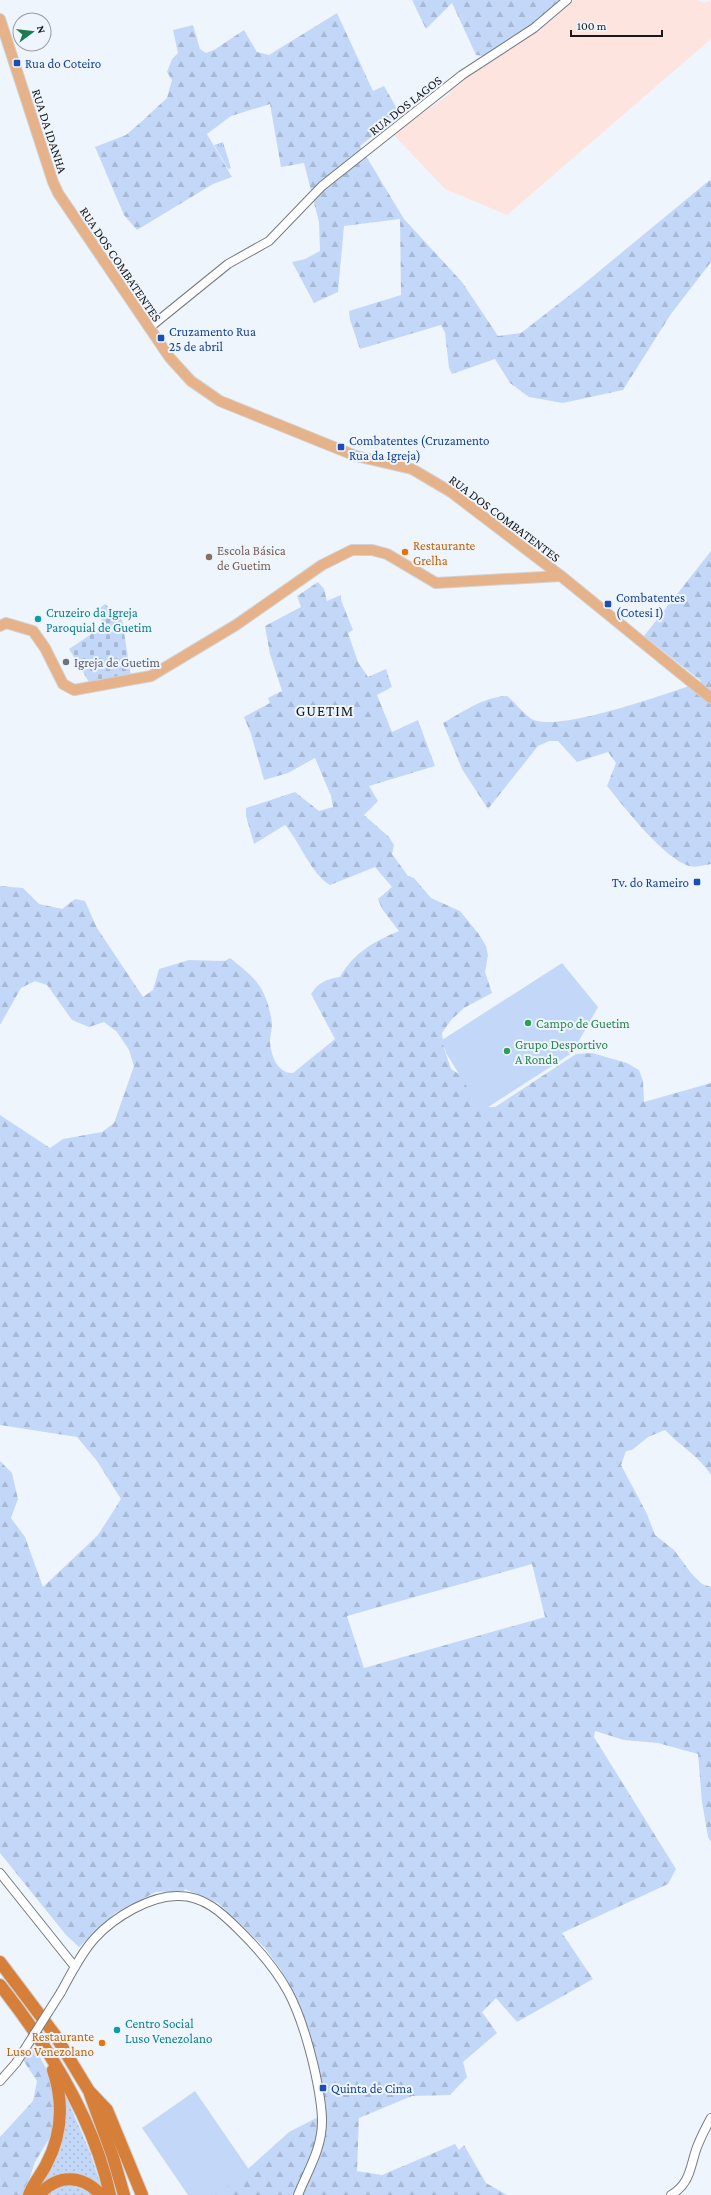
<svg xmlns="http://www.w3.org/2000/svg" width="711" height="2195" font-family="'Crimson Pro',serif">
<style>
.industrial{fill:#fee4de}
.grass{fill:url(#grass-dots)}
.forest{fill:url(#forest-firs);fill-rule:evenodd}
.cemetery{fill:url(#cemetery-stones)}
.park{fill:url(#park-tufts)}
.garden{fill:#c3d8f8}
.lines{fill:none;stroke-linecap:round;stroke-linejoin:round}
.minor-casing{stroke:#767b82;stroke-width:10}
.major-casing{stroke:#d1d1d1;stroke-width:12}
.highway-casing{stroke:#d1d1d1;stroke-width:14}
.minor{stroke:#fff;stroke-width:8}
.major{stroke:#e6b289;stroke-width:10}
.highway{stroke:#d67f3a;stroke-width:12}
.minor-bridge-casing{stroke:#767b82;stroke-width:10;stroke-linecap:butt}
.minor-bridge{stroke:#fff;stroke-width:8}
.transit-dot{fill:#1a4fb4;stroke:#eff5fd;stroke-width:1.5}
.food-dot{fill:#e8710a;stroke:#eff5fd;stroke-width:1.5}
.education-dot{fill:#8d6e63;stroke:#eff5fd;stroke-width:1.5}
.culture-dot{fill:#0f9aa8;stroke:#eff5fd;stroke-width:1.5}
.worship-dot{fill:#6b7280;stroke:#eff5fd;stroke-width:1.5}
.leisure-dot{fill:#2e9e5b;stroke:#eff5fd;stroke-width:1.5}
.labels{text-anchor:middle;stroke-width:4;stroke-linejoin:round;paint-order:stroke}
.transit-label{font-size:13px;fill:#164399;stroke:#eff5fd;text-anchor:start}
.street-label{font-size:13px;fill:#17191b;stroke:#eff5fd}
.food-label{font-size:13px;fill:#c56008;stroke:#eff5fd;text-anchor:start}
.education-label{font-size:13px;fill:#785e54;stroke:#eff5fd;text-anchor:start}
.culture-label{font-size:13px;fill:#0d838f;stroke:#eff5fd;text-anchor:start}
.worship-label{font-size:13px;fill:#5b616d;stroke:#eff5fd;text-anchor:start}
.leisure-label{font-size:13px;fill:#27864d;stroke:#eff5fd;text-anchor:start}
.quarter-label{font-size:15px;letter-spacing:1px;fill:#17191b;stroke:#eff5fd}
</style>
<defs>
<pattern id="grass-dots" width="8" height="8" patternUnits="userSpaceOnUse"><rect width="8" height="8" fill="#c3d8f8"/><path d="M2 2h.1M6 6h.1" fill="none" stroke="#a7b9d4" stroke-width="1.8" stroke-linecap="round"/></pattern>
<pattern id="forest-firs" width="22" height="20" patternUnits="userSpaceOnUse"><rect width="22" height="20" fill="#c3d8f8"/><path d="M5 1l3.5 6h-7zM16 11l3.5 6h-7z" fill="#a7b9d4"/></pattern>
<pattern id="cemetery-stones" width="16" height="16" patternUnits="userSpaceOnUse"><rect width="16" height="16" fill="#c3d8f8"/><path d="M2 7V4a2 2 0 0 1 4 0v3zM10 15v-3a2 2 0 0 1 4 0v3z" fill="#a7b9d4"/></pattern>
<pattern id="park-tufts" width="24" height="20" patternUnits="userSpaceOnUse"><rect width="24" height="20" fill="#c3d8f8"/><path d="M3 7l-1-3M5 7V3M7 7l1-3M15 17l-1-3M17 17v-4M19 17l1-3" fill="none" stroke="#a7b9d4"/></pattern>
</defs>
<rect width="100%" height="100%" fill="#eff5fd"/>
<path class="industrial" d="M574 0H698L704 3 711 0V39L507 215 445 189 393 134 450 94V89L486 62 534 32Z"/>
<g class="grass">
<path d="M61 2085 90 2152 102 2189 93 2181 84 2176 40 2188 41 2180 53 2155Z"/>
<path d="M72 2182 97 2195H44L46 2192Z"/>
</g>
<g class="forest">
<path d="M412 0H564L558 6 484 56 476 55 452 3 426 29Z"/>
<path d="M337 13 373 91 384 86 400 114 360 146 404 219 462 282 498 336 521 333 580 287 711 179V262L671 314 623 390 563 403 529 397 510 383 495 359 452 374 449 368 445 333 441 325 360 349 350 320 349 311 401 295 400 219 344 226 338 292 314 303 292 262 305 259 320 251 319 222 304 163 281 167 270 104 231 116 207 134 232 177 213 184 137 230 124 215 95 147 126 135 140 123 167 98 172 80 167 72 172 59 178 53 173 30 193 25 200 49 206 53 214 50 244 30 257 52 269 55Z"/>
<path d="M711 551V864C705 865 695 868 689 866 662 857 626 809 607 786L616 763 608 752 577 762 558 741H549L538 746 488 809 462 769 443 723C463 712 483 697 507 696 514 701 527 718 534 720 563 731 665 694 698 683L701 681 644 636Z"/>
<path d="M318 582 324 589 327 601 341 595V600L353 630 348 633 358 662 368 677 386 669 392 687 377 695 392 732 418 720 435 766 369 786 378 801 364 815 389 837 394 845 392 854 408 876 414 878 431 898 460 911 478 933 486 946 488 955 485 972 492 993 464 1008 451 1020 442 1033 444 1048 451 1069 464 1077 485 1107H495L576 1054 592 1053 627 1063 639 1070 643 1081 644 1102 711 1083V1475C700 1457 680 1446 665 1430L648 1437 632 1450 626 1451 621 1465 647 1514 655 1535 674 1550 691 1573 702 1584 711 1587V1842L708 1837 702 1802 698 1754 658 1743 624 1740 595 1731 594 1737 676 1869 668 1884 562 1933 593 1979 517 2022 496 1998 482 2012 497 2033 463 2062 467 2077 450 2095 412 2096 359 2118 357 2171 382 2175 455 2144 459 2150 464 2145 486 2183 507 2195H212L249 2168 289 2132 318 2117 315 2091 298 2021 281 1970 264 1947 218 1903 185 1889 184 1891 156 1892 115 1913 79 1947 66 1935 0 1853V1461L12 1473 18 1499 11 1518 25 1537 43 1587 98 1535 121 1499 97 1461 77 1437 0 1425V1115L50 1148 63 1139 102 1132 114 1123 134 1066 129 1050 117 1032 104 1022 89 1027 72 1020 47 985 35 981 21 988 0 1025V886L23 888 39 904 62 909 75 899 85 901 97 928 143 997 153 990 159 969 189 960 225 961 230 958C242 968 258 979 264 994 268 1003 271 1014 272 1024 272 1030 270 1036 270 1042 271 1056 278 1074 293 1073L335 1039 311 994C318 983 326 979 340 977 353 953 375 941 399 931L382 909 378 899 392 887 375 867 330 885C311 874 300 842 285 825L254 844 246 816V808L295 792 319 811 333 807 331 796 315 758 288 773 264 780 251 734 244 717 270 703 268 698 282 691 270 654 265 626 301 607 297 596ZM532 1564 545 1617 364 1668 347 1616Z"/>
<path d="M33 2044 50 2076 56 2114 50 2137 35 2162 24 2195H0V2137L33 2101 37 2081 23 2060Z"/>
</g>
<path class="cemetery" d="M105 604 122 620 131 676 89 682 69 649 105 625 96 611Z"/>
<path class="park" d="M223 142 231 168 228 169 214 145Z"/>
<g class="garden">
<path d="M562 963 598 1007 572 1053 482 1111 446 1053 442 1040Z"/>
<path d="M195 2091 250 2171 215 2195H188L142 2128Z"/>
</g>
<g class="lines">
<defs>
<g id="minor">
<path d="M149 328 228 264 269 241 322 186 462 75 534 28 567 0"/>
<path d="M0 1873 75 1967"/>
<path d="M61 1992C71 1974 81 1953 95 1938 114 1917 151 1895 179 1896 204 1896 222 1913 238 1929 285 1975 299 2004 314 2067 318 2085 322 2103 322 2121 322 2149 308 2170 298 2195"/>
<path d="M0 2081 16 2063"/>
<path d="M671 2195C691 2183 690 2166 697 2147 701 2137 706 2127 711 2118"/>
</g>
<g id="major">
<path d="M0 19 53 182 58 193 170 358 191 381 220 401 356 456 412 469 451 492 561 576 711 698"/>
<path d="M0 626 6 623 33 631 45 648 63 684 74 690 151 676 236 625 322 565 352 550H372L387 554 436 583 561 576"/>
</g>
<g id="highway">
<path d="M0 1962 55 2035 89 2091 107 2110 142 2195"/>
<path d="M0 1985C48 2046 94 2118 110 2195"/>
<path d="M90 2094 113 2157 124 2195"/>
<path d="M29 2195C32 2185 41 2175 46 2165 62 2135 64 2103 53 2070"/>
<path d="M39 2195C58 2173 83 2175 101 2195"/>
</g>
</defs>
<use href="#minor" class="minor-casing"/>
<use href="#major" class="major-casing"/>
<use href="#highway" class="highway-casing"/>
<use href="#minor" class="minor"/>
<use href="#major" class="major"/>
<use href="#highway" class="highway"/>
<defs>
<path id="minor-bridge" d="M16 2063 61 1992"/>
</defs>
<use href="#minor-bridge" class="minor-bridge-casing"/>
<use href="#minor-bridge" class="minor-bridge"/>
</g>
<g class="transit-dot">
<rect x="13" y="59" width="8" height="8" rx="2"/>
<rect x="157" y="334" width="8" height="8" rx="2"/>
<rect x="337" y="443" width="8" height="8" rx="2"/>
<rect x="604" y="600" width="8" height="8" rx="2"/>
<rect x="693" y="878" width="8" height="8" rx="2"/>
<rect x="319" y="2084" width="8" height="8" rx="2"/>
</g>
<g class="food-dot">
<circle cx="405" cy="552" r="4"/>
<circle cx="102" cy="2043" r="4"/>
</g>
<circle class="education-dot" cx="209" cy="557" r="4"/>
<g class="culture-dot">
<circle cx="38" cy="619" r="4"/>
<circle cx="117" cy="2030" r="4"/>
</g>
<circle class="worship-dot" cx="66" cy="662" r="4"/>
<g class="leisure-dot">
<circle cx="528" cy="1023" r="4"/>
<circle cx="507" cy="1051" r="4"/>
</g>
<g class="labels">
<g class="transit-label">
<text x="25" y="68">Rua do Coteiro</text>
<text x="169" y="336">Cruzamento Rua<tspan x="169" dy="15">25 de abril</tspan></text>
<text x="349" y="445">Combatentes (Cruzamento<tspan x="349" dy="15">Rua da Igreja)</tspan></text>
<text x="616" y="602">Combatentes<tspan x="616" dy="15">(Cotesi I)</tspan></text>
<text x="689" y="887" text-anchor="end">Tv. do Rameiro</text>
<text x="331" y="2093">Quinta de Cima</text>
</g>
<g class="street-label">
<text transform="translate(405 105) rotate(-38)" y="5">RUA DOS LAGOS</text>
<text transform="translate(50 131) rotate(72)" y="5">RUA DA IDANHA</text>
<text transform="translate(121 264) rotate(56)" y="5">RUA DOS COMBATENTES</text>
<text transform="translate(505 518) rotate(37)" y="5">RUA DOS COMBATENTES</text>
</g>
<g class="food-label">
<text x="413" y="550">Restaurante<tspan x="413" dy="15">Grelha</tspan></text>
<text x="94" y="2041" text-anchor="end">Restaurante<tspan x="94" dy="15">Luso Venezolano</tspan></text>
</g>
<g class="education-label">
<text x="217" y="555">Escola Básica<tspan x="217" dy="15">de Guetim</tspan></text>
</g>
<g class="culture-label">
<text x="46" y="617">Cruzeiro da Igreja<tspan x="46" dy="15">Paroquial de Guetim</tspan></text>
<text x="125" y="2028">Centro Social<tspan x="125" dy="15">Luso Venezolano</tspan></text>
</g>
<g class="worship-label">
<text x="74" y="667">Igreja de Guetim</text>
</g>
<g class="leisure-label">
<text x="536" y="1028">Campo de Guetim</text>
<text x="515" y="1049">Grupo Desportivo<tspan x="515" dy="15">A Ronda</tspan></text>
</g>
<g class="quarter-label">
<text x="325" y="716">GUETIM</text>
</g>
</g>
<g transform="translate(32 32) rotate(75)"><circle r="19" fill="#eff5fd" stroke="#999da3"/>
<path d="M0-3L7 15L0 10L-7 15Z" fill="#1f7a4f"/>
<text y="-6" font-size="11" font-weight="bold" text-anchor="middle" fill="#17191b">N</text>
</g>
<path d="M571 30v6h91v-6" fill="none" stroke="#17191b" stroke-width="2"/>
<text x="577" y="30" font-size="12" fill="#17191b" stroke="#eff5fd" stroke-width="3" paint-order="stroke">100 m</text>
</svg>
